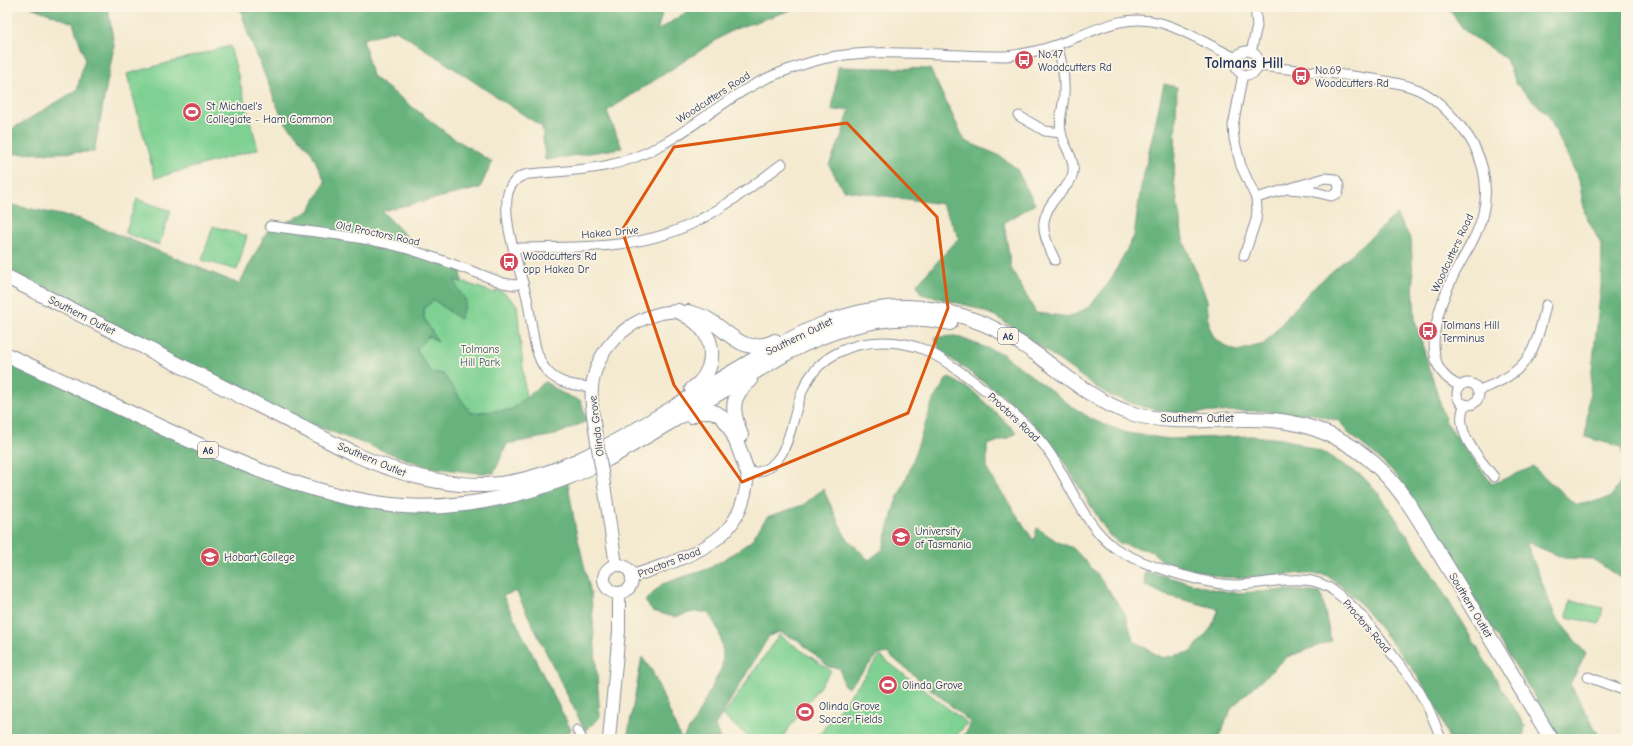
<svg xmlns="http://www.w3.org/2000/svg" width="1633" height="746" font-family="'Comic Neue',sans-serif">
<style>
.green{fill:#7fd193;stroke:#4d8078}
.forest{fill:#67b37d;stroke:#41716e}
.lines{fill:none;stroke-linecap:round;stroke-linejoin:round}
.minor-casing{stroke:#888c97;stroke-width:11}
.major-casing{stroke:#888c97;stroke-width:14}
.highway-casing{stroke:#888c97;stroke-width:16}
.minor{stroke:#fff;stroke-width:9}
.major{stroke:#fff;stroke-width:12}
.highway{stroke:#fff;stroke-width:14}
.major-bridge-casing{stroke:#888c97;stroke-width:14;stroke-linecap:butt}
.major-bridge{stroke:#fff;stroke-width:12}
.marked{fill:none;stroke:#de5710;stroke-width:3;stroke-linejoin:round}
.labels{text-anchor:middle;stroke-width:3.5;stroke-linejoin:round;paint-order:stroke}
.shield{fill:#fcf5e5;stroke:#5e6a86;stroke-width:1}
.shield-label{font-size:10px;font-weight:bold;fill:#1b2f5e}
.poi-label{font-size:11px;fill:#1b2f5e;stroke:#fcf5e5;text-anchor:start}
.street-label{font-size:11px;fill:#1b2f5e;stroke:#fcf5e5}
.park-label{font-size:11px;fill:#34586b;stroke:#fcf5e5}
.district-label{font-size:15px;font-weight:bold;fill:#1b2f5e;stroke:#fcf5e5}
</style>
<rect width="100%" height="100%" fill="#fcf5e5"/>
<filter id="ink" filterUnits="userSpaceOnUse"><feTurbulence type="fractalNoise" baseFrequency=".025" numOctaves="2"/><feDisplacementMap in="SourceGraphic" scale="8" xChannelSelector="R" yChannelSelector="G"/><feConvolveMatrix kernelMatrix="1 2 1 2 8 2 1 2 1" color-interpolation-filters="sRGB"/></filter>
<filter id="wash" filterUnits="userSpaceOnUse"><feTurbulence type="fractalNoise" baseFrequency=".012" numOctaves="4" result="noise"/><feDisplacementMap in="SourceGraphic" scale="16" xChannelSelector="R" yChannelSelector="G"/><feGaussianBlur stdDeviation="0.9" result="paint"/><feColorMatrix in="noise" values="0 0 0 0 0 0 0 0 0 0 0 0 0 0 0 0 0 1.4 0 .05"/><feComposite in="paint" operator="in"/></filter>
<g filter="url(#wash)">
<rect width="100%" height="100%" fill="#f4ead0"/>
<g class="green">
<path d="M230 46 258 149 155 178 127 74Z"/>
<path d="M137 199 171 211 159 245 125 233Z"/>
<path d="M213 226 247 236 237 270 202 260Z"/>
<path d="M454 279 495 293 496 290 503 292 517 305 526 400 511 410 471 413 443 374 431 372 416 349 429 336 437 342 424 318V308L434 300 459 319 466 301 458 289Z"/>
<path d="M1570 601 1603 608 1599 624 1567 617Z"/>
<path d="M779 635 831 671 781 739H751L723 716Z"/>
<path d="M880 656 967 723 954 739H816Z"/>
</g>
<g class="forest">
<path d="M31 7H108L114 46 94 152 7 154V132L77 90 85 58 73 23Z"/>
<path d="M240 7H664L657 31 694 7H715L725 11 740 7H841L791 10 732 30 607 111 622 148 545 160 542 127 396 30 363 39 372 76 449 135 492 162 480 188 382 211 414 244 281 225 309 211 325 182 311 151 283 120 248 34Z"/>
<path d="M1447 7H1626V465L1621 447 1585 437 1601 286 1602 246 1585 214 1579 180 1548 115 1517 85 1506 59 1465 31Z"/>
<path d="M838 67 930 69 965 141 998 155 1016 168 1035 204 1004 223 1011 268 1036 313 1071 317 1090 306 1110 281 1134 236 1141 187 1164 84 1177 87 1174 181 1183 239 1207 300 1209 326 1214 338 1227 347 1237 351 1264 344 1311 290 1396 215 1411 239 1415 321 1446 422 1492 484 1533 467 1576 505 1610 498 1626 474V582L1593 559 1564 558 1526 542 1555 616 1586 654 1570 684 1601 739H1561L1397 476 1373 453 1347 432 1340 421 1308 413 1284 415 1265 411H1242L1191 413 1167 412 1141 406 1111 396 1096 387 1013 327 995 316 970 306 921 294 917 284 959 238 942 204 843 190 829 165 841 138 850 109 832 111Z"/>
<path d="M7 204 80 219 239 284 270 226 392 246 461 271 462 282 454 280 458 289 466 301 460 319 434 300 424 308V318L438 342 429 336 416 349 431 372 443 374 471 413 511 410 545 382 562 393 581 401 587 421 555 435 507 444 494 473H477L428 467 250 402 7 277Z"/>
<path d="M955 336 1003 354 1070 405 1093 420 1127 433 1169 439 1251 436 1282 439 1295 442 1326 454 1362 476 1380 495 1421 556 1525 726 1523 739H1449L1436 705 1412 668 1358 601 1340 585 1326 575 1306 573 1244 578 1221 577 1163 561 1151 551 1121 544 1109 535 1055 448 1043 433 1002 395 940 351 935 337Z"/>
<path d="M7 355 288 481 421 507 567 478 576 531 591 594 600 717 585 731 516 591 503 596 571 730 562 739H7Z"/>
<path d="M948 377 973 391 1017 433 1008 438 987 445V470L1034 541 1037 528 1058 542 1073 548 1096 573 1124 612 1134 641 1162 658 1191 652 1211 628 1219 609 1165 595 1145 585 1144 573H1153L1212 589 1236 593 1287 590 1321 593 1331 641 1287 657 1232 707 1218 739H961L969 728 970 722 949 704 887 653 878 655 848 688 843 684 840 668 829 667 798 640 779 632 769 636 715 726 720 739H682L693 724 722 667 723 652 719 631 708 612H694L674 617 653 611 645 601 662 584 708 569 728 557 750 542 767 517 803 505 823 489 845 536 869 560 883 549 895 504 909 472 933 400Z"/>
<path d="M642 657 652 671 681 739H627Z"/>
</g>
</g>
<g filter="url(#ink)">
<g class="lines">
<defs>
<g id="minor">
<circle cx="1247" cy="63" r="12"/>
<path d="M1251 52 1257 26 1255 7"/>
<path d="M1258 66C1296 70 1335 73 1373 79 1385 81 1399 83 1411 87 1433 94 1448 111 1462 128 1482 152 1490 183 1483 213 1478 237 1462 257 1452 279 1440 303 1425 347 1441 371 1446 378 1453 383 1460 386"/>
<path d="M1243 74 1233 126 1234 139 1241 166 1256 198 1257 209 1256 220 1244 256"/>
<path d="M1019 116 1045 131 1061 133"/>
<path d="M1256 198 1325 178 1335 179C1339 183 1340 187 1338 193L1331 196 1311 191 1289 189"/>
<path d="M270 226C316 233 364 236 408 249 440 259 472 271 503 283L515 285 523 283"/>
<path d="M514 248C578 247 644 251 701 219 730 204 756 183 782 164"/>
<path d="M1055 260C1041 232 1037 217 1061 192 1066 186 1072 181 1073 172 1075 157 1063 146 1061 132 1058 119 1064 106 1064 93 1065 76 1062 61 1057 45"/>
<circle cx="1468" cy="394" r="11"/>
<path d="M592 387C576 386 558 384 547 371 532 354 532 319 527 298 520 269 504 228 507 199 508 186 516 176 529 174 580 170 618 170 663 144 704 121 737 88 782 72 800 65 818 59 837 56 871 51 905 53 939 54 962 55 984 56 1006 56 1023 54 1040 51 1056 45 1092 33 1121 12 1161 23 1186 30 1212 47 1236 58"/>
<path d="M1479 390C1528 373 1535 353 1546 305"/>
<path d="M1465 404C1452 430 1479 458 1494 477"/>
<path d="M748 473C793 473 789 416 805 385 820 356 851 342 883 342 898 342 911 344 925 350 939 356 952 366 965 375 996 398 1030 423 1051 455 1070 484 1086 528 1115 548 1141 565 1206 585 1237 585 1262 584 1287 577 1312 581 1320 583 1328 586 1334 591 1359 609 1379 636 1397 661 1407 673 1417 686 1424 700 1431 712 1436 726 1441 739"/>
<path d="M1588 677 1626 691"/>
<path d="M577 730 582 739"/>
</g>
<g id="major">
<path d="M596 436C594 420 590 403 592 387 597 343 635 313 678 311"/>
<path d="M603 478 616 565"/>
<circle cx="618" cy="579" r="14"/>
<path d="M632 576C647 572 661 566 675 561 721 543 744 524 748 473"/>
<path d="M609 739 619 631V593"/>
</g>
<g id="highway">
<path d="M7 277 354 454C397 473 440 486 486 485 550 483 618 441 671 409 700 391 729 374 758 357 804 330 851 307 906 307 955 308 1000 327 1039 356 1067 377 1096 402 1130 413 1186 430 1245 410 1302 425 1332 433 1360 449 1382 471 1409 498 1427 534 1447 566 1482 624 1516 681 1551 739"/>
<path d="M678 311C686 315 693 319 699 325 718 345 714 374 692 389"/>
<path d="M688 312C695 314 703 316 709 320 733 335 744 356 775 341"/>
<path d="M7 355C55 378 104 400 152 423 228 459 307 495 391 505 462 513 545 492 608 459L787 353C838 326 893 310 950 323"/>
<path d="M691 416C729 394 737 449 748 473"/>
<path d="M741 435C732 412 729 397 750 381"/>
</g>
</defs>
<use href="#minor" class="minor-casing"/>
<use href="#major" class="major-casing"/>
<use href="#highway" class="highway-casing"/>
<use href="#minor" class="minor"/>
<use href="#major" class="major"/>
<use href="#highway" class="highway"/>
<defs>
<path id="major-bridge" d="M596 436 603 478"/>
</defs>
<use href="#major-bridge" class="major-bridge-casing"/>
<use href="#major-bridge" class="major-bridge"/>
</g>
</g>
<path class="marked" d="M847 123 937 217 948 308 908 413 742 482 674 385 622 230 674 147Z"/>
<defs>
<symbol id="bus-disc" viewBox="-11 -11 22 22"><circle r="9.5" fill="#d1495b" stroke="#fcf5e5"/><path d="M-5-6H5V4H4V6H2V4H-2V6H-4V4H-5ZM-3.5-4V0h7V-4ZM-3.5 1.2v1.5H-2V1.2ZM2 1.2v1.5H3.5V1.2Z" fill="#fff"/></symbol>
<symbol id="stadium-disc" viewBox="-11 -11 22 22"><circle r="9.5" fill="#d1495b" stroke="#fcf5e5"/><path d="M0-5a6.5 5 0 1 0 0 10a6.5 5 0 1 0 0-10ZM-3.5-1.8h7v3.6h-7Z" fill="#fff"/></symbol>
<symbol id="university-disc" viewBox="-11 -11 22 22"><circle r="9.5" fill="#d1495b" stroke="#fcf5e5"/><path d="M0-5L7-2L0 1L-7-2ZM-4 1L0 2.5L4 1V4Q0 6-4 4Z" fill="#fff"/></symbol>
<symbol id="school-disc" viewBox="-11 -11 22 22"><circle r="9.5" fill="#d1495b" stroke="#fcf5e5"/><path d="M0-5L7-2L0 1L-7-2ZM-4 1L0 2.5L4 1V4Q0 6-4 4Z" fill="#fff"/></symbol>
</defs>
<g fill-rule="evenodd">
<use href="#bus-disc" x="1013" y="49" width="22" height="22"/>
<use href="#bus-disc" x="1290" y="65" width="22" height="22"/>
<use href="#stadium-disc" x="181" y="101" width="22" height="22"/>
<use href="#bus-disc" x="498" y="251" width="22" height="22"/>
<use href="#bus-disc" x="1417" y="320" width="22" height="22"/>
<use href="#university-disc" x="890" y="526" width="22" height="22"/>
<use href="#school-disc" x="199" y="546" width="22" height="22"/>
<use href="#stadium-disc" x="877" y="674" width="22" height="22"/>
<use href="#stadium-disc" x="794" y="701" width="22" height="22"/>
</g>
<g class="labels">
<g class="shield">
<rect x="998" y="328" width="20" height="16" rx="3"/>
<rect x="198" y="442" width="20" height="16" rx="3"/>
</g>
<g class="shield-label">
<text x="1008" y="340">A6</text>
<text x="208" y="454">A6</text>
</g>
<g class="poi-label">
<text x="1038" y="58">No.47<tspan x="1038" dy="13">Woodcutters Rd</tspan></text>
<text x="1315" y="74">No.69<tspan x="1315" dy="13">Woodcutters Rd</tspan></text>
<text x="206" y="110">St Michael's<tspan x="206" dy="13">Collegiate - Ham Common</tspan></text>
<text x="523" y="260">Woodcutters Rd<tspan x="523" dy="13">opp Hakea Dr</tspan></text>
<text x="1442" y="329">Tolmans Hill<tspan x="1442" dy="13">Terminus</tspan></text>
<text x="915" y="535">University<tspan x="915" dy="13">of Tasmania</tspan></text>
<text x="224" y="561">Hobart College</text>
<text x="902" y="689">Olinda Grove</text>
<text x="819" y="710">Olinda Grove<tspan x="819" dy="13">Soccer Fields</tspan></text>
</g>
<g class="street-label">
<text transform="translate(713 97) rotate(-33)" y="4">Woodcutters Road</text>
<text transform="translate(610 232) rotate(-5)" y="4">Hakea Drive</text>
<text transform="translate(378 233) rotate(12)" y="4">Old Proctors Road</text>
<text transform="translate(1452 253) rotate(-65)" y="4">Woodcutters Road</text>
<text transform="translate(82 315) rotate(27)" y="4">Southern Outlet</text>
<text transform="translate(799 336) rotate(-26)" y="4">Southern Outlet</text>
<text transform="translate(1014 417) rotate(43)" y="4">Proctors Road</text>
<text x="1197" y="422">Southern Outlet</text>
<text transform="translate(596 426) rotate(-97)" y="4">Olinda Grove</text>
<text transform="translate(372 459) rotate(23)" y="4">Southern Outlet</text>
<text transform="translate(669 562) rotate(-21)" y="4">Proctors Road</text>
<text transform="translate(1471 605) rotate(59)" y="4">Southern Outlet</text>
<text transform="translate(1367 626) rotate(49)" y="4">Proctors Road</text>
</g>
<g class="park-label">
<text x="480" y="353">Tolmans<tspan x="480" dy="13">Hill Park</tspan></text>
</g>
<g class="district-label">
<text x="1244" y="68">Tolmans Hill</text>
</g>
</g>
<rect width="1633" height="746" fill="none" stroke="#fcf5e5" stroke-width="24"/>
</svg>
